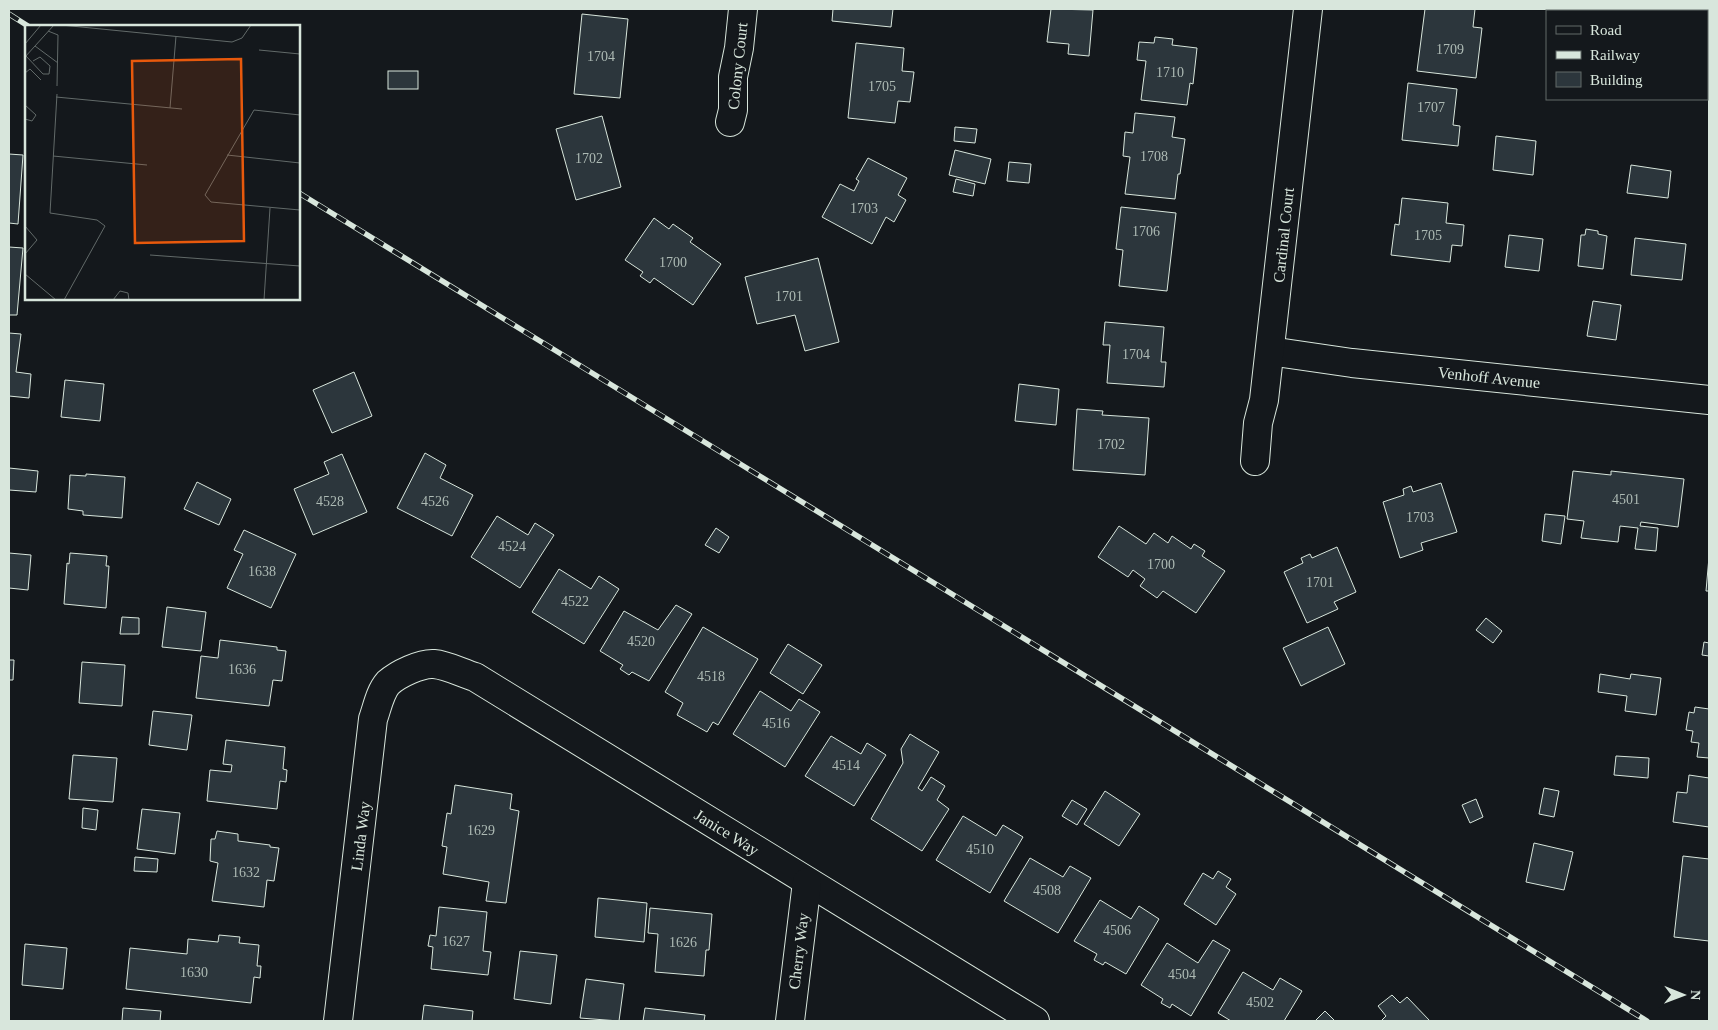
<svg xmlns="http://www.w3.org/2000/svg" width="1718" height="1030" font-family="'Times New Roman',serif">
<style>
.building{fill:#2c363c;stroke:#d8e6dc}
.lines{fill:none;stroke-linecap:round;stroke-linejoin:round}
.street-casing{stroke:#d8e6dc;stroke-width:30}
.street{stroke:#14181c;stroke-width:28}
.rail-casing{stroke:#d8e6dc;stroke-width:5.5}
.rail{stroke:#14181c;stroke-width:4;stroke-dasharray:11;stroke-linecap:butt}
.labels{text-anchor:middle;stroke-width:4;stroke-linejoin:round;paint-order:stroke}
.number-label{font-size:14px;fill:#adbab4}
.street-label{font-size:16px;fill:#d8e6dc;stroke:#14181c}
.inset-road{fill:none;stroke:#626a69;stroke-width:1}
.view{fill:#e8590c;fill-opacity:0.15;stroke:#e8590c;stroke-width:2.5}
.inset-edge{fill:none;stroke:#d8e6dc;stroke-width:2.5}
</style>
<rect width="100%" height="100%" fill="#14181c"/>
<g class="building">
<path d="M833 9H893L891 27 832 21Z"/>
<path d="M1051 9 1093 10 1089 56 1068 54 1069 44 1047 42Z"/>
<path d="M1425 9H1475L1473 27 1482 28 1476 78 1417 71Z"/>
<path d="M1678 9H1709V14H1707V11H1689Z"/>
<path d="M582 14 628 19 620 98 574 94Z"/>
<path d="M1155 37 1173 39 1172 45 1197 48 1193 84 1190 83 1187 105 1141 100 1146 61 1137 60 1139 42 1154 43Z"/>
<path d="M856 43 904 48 902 71 914 72 910 102 898 101 895 123 848 118Z"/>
<rect x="388" y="71" width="30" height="18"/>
<path d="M1408 83 1457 89 1453 125 1460 126 1458 146 1402 140Z"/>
<path d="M1135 113 1175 117 1172 137 1185 139 1180 174H1178L1175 199 1125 194 1130 157 1123 156 1125 132 1133 133Z"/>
<path d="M602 116 621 187 576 200 556 129Z"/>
<path d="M955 127 977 129 975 143 954 141Z"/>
<path d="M1496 136 1536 141 1533 175 1493 170Z"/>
<path d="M955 150 991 159 985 184 949 175Z"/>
<path d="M9 154 23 155 18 224 9 223Z"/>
<path d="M868 158 907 178 898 195 906 200 894 222 886 217 872 244 822 217 840 184 854 191 859 181 856 179Z"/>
<path d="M1009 162 1031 164 1029 183 1007 181Z"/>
<path d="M1631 165 1671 171 1668 198 1627 193Z"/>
<path d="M956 179 975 184 973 196 953 192Z"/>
<path d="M1402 198 1448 203 1446 223 1464 225 1462 246 1452 245 1450 262 1391 255 1395 224 1399 225Z"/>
<path d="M1121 207 1176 213 1167 291 1119 286 1123 250 1116 249Z"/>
<path d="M654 218 669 229 673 224 693 238 690 242 721 264 693 305 654 278 650 283 640 276 643 272 625 260Z"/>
<path d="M1586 229 1598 231V234L1607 236 1603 269 1578 266 1581 235H1585Z"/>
<path d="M1509 235 1543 239 1539 271 1505 267Z"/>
<path d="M1635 238 1686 244 1682 280 1631 275Z"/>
<path d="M9 247 23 248 17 315H9Z"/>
<path d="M818 258 839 342 805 351 795 315 757 324 745 277Z"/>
<path d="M1593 301 1621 305 1616 340 1587 336Z"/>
<path d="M1105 322 1164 327 1161 362H1166L1164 387 1107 383 1110 345H1103Z"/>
<path d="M9 333 21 334 16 372 31 374 29 398 9 396Z"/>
<path d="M354 372 372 416 332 433 313 390Z"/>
<path d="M65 380 104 384 100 421 61 417Z"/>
<path d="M1019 384 1059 389 1056 425 1015 421Z"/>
<path d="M1077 409 1103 411 1102 415 1149 418 1145 475 1073 470Z"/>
<path d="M425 453 446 465 440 478 473 495 452 536 397 508Z"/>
<path d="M342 454 367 512 313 535 294 489 329 474 324 462Z"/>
<path d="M9 468 38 471 36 492 9 490Z"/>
<path d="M1573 471 1611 475V471L1684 479 1678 527 1641 522 1640 526 1658 528 1656 551 1635 549 1638 528 1620 526 1618 542 1581 538 1584 521 1567 519Z"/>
<path d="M86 474 125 477 122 518 83 515V511L68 509 70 475 86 476Z"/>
<path d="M197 482 231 499 219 525 184 509Z"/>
<path d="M1441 483 1457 532 1421 543 1423 550 1400 558 1383 502 1404 495 1403 489 1411 486 1413 492Z"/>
<path d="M1545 514 1565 516 1561 544 1542 541Z"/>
<path d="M497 516 528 535 535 523 554 535 520 588 471 557Z"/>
<path d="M1119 526 1146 544 1154 533 1168 543 1172 536 1191 549 1194 544 1205 551 1202 556 1225 571 1196 613 1163 591 1157 598 1140 586 1145 579 1133 570 1128 577 1098 557Z"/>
<path d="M716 528 729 537 719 553 705 545Z"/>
<path d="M244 530 296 554 271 608 227 588 243 554 234 550Z"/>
<path d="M1337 547 1356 592 1334 602 1338 609 1307 623 1284 572 1303 563 1301 558 1310 554 1312 558Z"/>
<path d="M9 553 31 555 28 590 9 588Z"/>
<path d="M70 553 107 556 106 566H109L106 608 64 604 67 563 69 564Z"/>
<path d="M1709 557V591H1706Z"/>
<path d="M559 569 591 589 599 576 619 589 584 644 532 612Z"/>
<path d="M676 605 692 614 649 681 632 672 629 675 620 669 623 665 600 651 624 611 658 630Z"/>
<path d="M167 607 206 612 201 651 162 647Z"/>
<path d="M122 617 139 618V634H120Z"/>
<path d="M1486 618 1502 631 1493 643 1476 630Z"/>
<path d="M703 627 758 659 718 725 713 722 707 732 677 715 683 703 665 692Z"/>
<path d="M1328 627 1345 664 1301 686 1283 648Z"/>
<path d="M220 640 277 647V650L286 651 282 681 273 680 269 706 196 698 201 656 218 658Z"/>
<path d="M1704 642 1709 643V656L1702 655Z"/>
<path d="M788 644 822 665 803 694 770 673Z"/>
<path d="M9 660H14L13 680H9Z"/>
<path d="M82 662 125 665 122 706 79 703Z"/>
<path d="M1600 674 1630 679 1631 674 1661 678 1656 715 1625 711 1627 696 1598 692Z"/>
<path d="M760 691 791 711 799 699 820 712 785 767 733 734Z"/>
<path d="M1695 707 1709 709V758L1697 757 1699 743 1691 742 1693 731 1686 730 1689 712 1694 713Z"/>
<path d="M153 711 192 715 187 750 149 745Z"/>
<path d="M910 734 939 752 918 788 922 791 931 777 945 786 937 800 949 809 922 851 871 819 903 763 901 749Z"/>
<path d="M831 736 861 754 867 743 886 755 854 806 805 776Z"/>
<path d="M226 740 285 747 283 769 287 770 286 782 280 781 277 809 207 801 210 770 231 772 232 765 223 764Z"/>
<path d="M73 755 117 758 113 802 69 799Z"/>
<path d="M1616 756 1649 758 1648 778 1614 775Z"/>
<path d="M1689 775 1709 778V827L1673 822 1677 792 1687 793Z"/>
<path d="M455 785 512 794 510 809 519 811 506 903 486 901 489 882 443 874 447 847 442 846 447 813 451 814Z"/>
<path d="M1544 788 1559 791 1554 817 1539 814Z"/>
<path d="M1105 791 1140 814 1119 846 1084 824Z"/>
<path d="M1476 799 1483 817 1470 823 1462 805Z"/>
<path d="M1072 800 1087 809 1077 825 1062 816Z"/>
<path d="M83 808 98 810 96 830 82 828Z"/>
<path d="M142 809 180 813 175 854 137 849Z"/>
<path d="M963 816 996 836 1003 825 1023 837 990 893 936 860Z"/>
<path d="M217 831 238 834V841L270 845V847L279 848 274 881 267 880 264 907 212 901 218 863 210 861 211 839H215Z"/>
<path d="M1534 843 1573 852 1564 890 1526 882Z"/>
<path d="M1683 856 1709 859V941L1674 937Z"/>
<path d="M135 857 158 859 157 872 134 871Z"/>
<path d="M1030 858 1063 877 1070 866 1091 878 1058 933 1004 901Z"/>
<path d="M1218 871 1231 879 1226 887 1236 894 1216 925 1184 904 1203 873 1213 879Z"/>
<path d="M598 898 647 903 644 942 595 937Z"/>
<path d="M1100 900 1131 919 1139 906 1159 919 1126 974 1105 962 1103 965 1094 960 1097 954 1074 941Z"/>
<path d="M439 907 487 912 483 951 491 952 488 975 431 969 433 947 428 946 430 935 436 936Z"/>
<path d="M650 908 712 914 709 950H706L704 976 655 972 658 934 648 933Z"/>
<path d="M219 935 240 937 239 943 259 945 257 966H261L260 978 254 977 251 1003 126 989 130 948 187 954 188 939 218 942Z"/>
<path d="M1213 940 1230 950 1191 1016 1172 1004 1170 1008 1161 1003 1163 999 1141 985 1167 943 1198 963Z"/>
<path d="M25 944 67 948 63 989 22 985Z"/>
<path d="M520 951 557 955 551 1004 514 999Z"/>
<path d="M1243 972 1273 990 1280 978 1302 991 1284 1021H1231L1218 1013Z"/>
<path d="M586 979 624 984 619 1021 580 1018Z"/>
<path d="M1392 995 1400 1003 1407 997 1430 1021H1381L1386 1016 1378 1006Z"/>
<path d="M424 1005 473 1011 472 1021H422Z"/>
<path d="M123 1008 161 1011 160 1021H122Z"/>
<path d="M645 1008 705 1015 704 1021H643Z"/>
<path d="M1325 1011 1335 1021H1315Z"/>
</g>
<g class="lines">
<defs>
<g id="street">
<path d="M730 122 733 110V77L739 48 743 9"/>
<path d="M1270 351 1352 363 1709 400"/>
<path d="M1255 461 1258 423 1264 400 1308 9"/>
<path d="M338 1021 373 719C377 708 380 692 388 683 398 674 421 663 434 664 447 665 462 673 475 677L1035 1021"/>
<path d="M790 1021 807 882"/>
</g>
</defs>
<use href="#street" class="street-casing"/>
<use href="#street" class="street"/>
<defs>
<g id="rail">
<path d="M9 14 28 26"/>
<path d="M299 193 1647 1021"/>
</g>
</defs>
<use href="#rail" class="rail-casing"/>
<use href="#rail" class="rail"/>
</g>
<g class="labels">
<g class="number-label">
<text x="1450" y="54">1709</text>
<text x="601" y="61">1704</text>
<text x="1170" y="77">1710</text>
<text x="882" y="91">1705</text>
<text x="1431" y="112">1707</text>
<text x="1154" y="161">1708</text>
<text x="589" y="163">1702</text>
<text x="864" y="213">1703</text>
<text x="1146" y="236">1706</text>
<text x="1428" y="240">1705</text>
<text x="673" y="267">1700</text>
<text x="789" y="301">1701</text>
<text x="1136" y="359">1704</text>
<text x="1111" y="449">1702</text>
<text x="1626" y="504">4501</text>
<text x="330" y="506">4528</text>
<text x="435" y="506">4526</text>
<text x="1420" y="522">1703</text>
<text x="512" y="551">4524</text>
<text x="1161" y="569">1700</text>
<text x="262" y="576">1638</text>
<text x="1320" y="587">1701</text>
<text x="575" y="606">4522</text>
<text x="641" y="646">4520</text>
<text x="242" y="674">1636</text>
<text x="711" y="681">4518</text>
<text x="776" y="728">4516</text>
<text x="846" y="770">4514</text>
<text x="481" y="835">1629</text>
<text x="980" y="854">4510</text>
<text x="246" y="877">1632</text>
<text x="1047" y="895">4508</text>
<text x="1117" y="935">4506</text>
<text x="456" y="946">1627</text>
<text x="683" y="947">1626</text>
<text x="194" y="977">1630</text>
<text x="1182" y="979">4504</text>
<text x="1260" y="1007">4502</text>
</g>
<g class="street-label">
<text transform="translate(737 66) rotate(-84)" y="6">Colony Court</text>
<text transform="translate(1283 235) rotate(-84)" y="6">Cardinal Court</text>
<text transform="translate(1489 377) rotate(6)" y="6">Venhoff Avenue</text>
<text transform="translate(727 832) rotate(32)" y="6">Janice Way</text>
<text transform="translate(360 836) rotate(-83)" y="6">Linda Way</text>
<text transform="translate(798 951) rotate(-83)" y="6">Cherry Way</text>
</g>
</g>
<g transform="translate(25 25)">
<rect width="275" height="275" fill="#14181c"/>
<path class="inset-road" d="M36 0 207 17 217 13 226 0M23 6 33 10 32 61M0 19 16 0M10 21 33 38M234 25 275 29M1 31 18 49H24L25 41 15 32 8 36M0 32 29 0M0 48 5 44 16 55M32 69 25 188 72 195 80 201 39 275M31 72 157 84M0 80 11 90 7 96 0 94M145 83 151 11M275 90 229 85 180 170 186 177 275 185M202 130 275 138M28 131 122 140M0 201 12 215 0 229M125 230 275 241M0 249 31 275M88 275 95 266 103 268 104 275M239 275 245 183"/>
<path class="view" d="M216 34 219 216 110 218 107 36Z"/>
<rect width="275" height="275" class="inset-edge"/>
</g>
<rect width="1718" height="1030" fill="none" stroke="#d8e6dc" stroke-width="20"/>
<rect x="1546" y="10" width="162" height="90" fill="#14181c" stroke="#626a69"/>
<rect x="1556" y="26" width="25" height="8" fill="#14181c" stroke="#626a69"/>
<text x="1590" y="35" font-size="15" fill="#d8e6dc">Road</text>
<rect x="1556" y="51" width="25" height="8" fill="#d8e6dc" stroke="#626a69"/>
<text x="1590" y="60" font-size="15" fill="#d8e6dc">Railway</text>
<rect x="1556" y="72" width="25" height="15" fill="#2c363c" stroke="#626a69"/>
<text x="1590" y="85" font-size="15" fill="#d8e6dc">Building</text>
<g transform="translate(1683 995) rotate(91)" stroke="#14181c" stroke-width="4" paint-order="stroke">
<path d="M0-4L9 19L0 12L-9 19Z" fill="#d8e6dc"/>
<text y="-8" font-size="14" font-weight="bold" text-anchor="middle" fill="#d8e6dc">N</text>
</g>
</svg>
